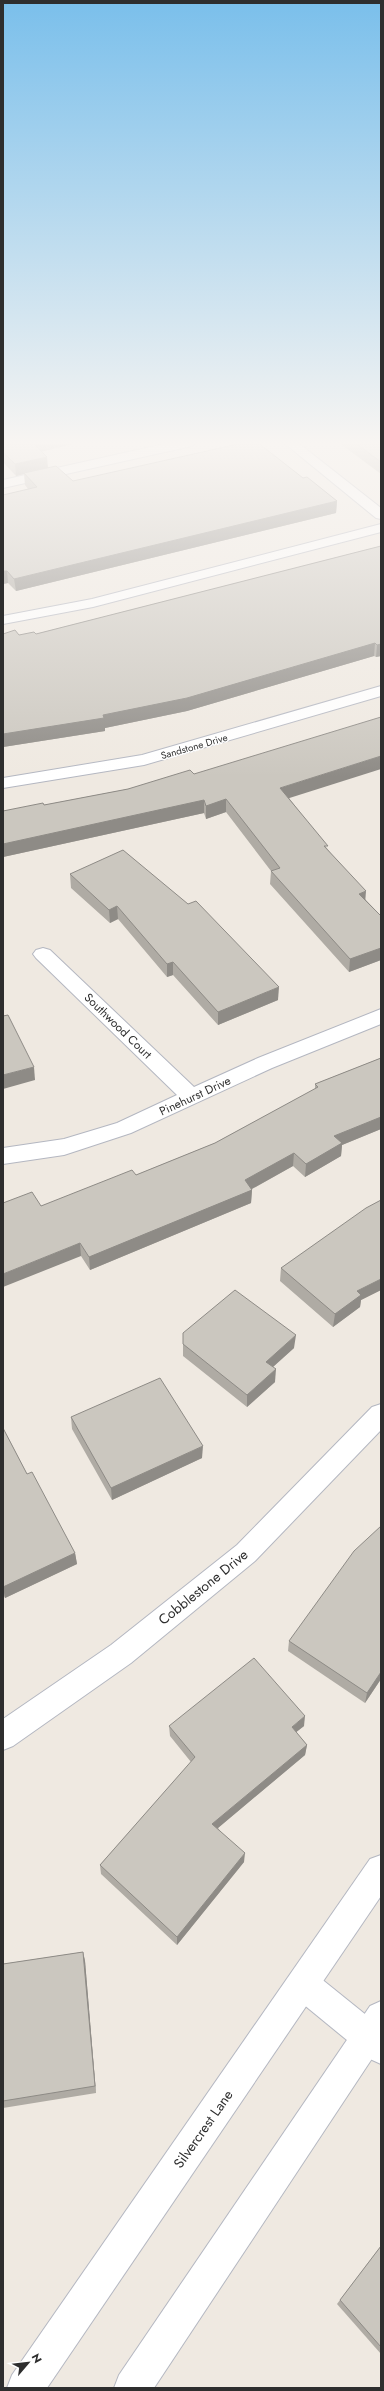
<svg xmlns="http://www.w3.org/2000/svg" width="384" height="2391" font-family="Jost,sans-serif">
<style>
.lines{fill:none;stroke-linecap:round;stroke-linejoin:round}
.street-casing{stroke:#b4b7c1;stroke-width:2}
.secondary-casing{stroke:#b4b7c1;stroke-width:2}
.street{fill:#fff;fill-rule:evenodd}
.secondary{fill:#fff;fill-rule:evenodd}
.wall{fill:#afaba4}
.shaded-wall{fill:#8e8b86}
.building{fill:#cbc7bf;stroke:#8e8b86}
.labels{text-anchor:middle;stroke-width:3;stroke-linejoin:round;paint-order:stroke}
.far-street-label{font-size:10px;fill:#2e2e2e;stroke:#fff}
.street-label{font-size:12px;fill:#2e2e2e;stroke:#fff}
.near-street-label{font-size:14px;fill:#2e2e2e;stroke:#fff}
</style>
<rect width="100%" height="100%" fill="#efe9e1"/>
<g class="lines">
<defs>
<g id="street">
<path d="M173 442H198L192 446 3 488V480Z"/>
<path d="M283 442H297L381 508V519L376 518Z"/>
<path d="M381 524V532L93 607 3 624V616L92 599Z"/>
<path d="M381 686V696L144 765 3 788V778L142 755Z"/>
<path d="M43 948 50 950 194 1087 258 1058 381 1009V1024L272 1068 131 1133 64 1155 3 1164V1148L64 1139 117 1123 177 1095 36 958 33 954 36 950Z"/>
<path d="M381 1404V1430L255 1561 131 1663 13 1746 3 1750V1719L111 1645 237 1545 372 1407Z"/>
<path d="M303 1968 314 1973 381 2027V2064L370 2059 292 1995 287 1984 292 1973Z"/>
</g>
<g id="secondary">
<path d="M381 1855V1896L47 2388H7L12 2375 370 1859Z"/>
<path d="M381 2001V2045L154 2388H114L119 2375 370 2006Z"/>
</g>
</defs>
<use href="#street" class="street-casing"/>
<use href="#secondary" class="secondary-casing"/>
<use href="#street" class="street"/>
<use href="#secondary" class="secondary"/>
</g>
<g class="wall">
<path d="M3 442H81L41 451 48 468 73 481 303 478 337 501 336 513 16 591 8 583 3 584 28 489 25 485 24 474 16 476 3 462Z"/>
<path d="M341 442H381V474L342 445V443Z"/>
<path d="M381 546V656L376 657 374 656 187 711 105 728V731L3 747V634L19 635 36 634Z"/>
<path d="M194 774 289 798 366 900 381 916V960L349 972 270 884 271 871 226 812 206 819 204 813 3 857V811L44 805 128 789Z"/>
<path d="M70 874 278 1000 218 1025 173 975 167 977 118 919 110 923 71 888Z"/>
<path d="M381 1058V1129L342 1145 341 1156 305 1177 293 1166 252 1189 251 1203 90 1270 81 1256 41 1206 136 1175 215 1143 315 1089V1084Z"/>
<path d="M381 1200V1290L361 1300 360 1307 333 1327 280 1281 281 1268Z"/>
<path d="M183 1333 294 1348 273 1367 275 1382 247 1407 183 1356Z"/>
<path d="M71 1417 202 1458 112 1500 72 1429Z"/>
<path d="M3 1428 27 1474 75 1553 77 1564 5 1598 3 1594Z"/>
<path d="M289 1641 381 1679 365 1703 288 1651Z"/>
<path d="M169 1726H304L296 1732 307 1745 305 1755 218 1828 244 1862 177 1945 101 1874 100 1865 191 1762 170 1736Z"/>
<path d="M83 1952 85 1961 96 2093 3 2108V1964Z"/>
<path d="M381 2246V2354L337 2304Z"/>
</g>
<g class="shaded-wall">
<path d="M31 442H81L32 454Z"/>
<path d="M47 457 48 468 24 473V474L16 476 15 464Z"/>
<path d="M337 501 336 513 16 591 14 579Z"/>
<path d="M3 571H7L8 583 3 584Z"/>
<path d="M375 643 374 656 187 711 105 728V731L3 747V734L103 715Z"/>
<path d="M381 644V656L376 657 377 645Z"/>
<path d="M381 756V769L280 801V788Z"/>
<path d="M226 799V812L206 819V806Z"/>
<path d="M204 800V813L3 857V844Z"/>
<path d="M366 891 365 904 359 894Z"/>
<path d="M117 906 118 919 110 923 109 910Z"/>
<path d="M381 948V960L349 972 350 959Z"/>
<path d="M173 962V975L167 977V964Z"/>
<path d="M279 987 278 1000 218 1025V1012Z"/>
<path d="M34 1067 35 1080 3 1089V1075Z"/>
<path d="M381 1117V1129L342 1145 341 1156 305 1177 306 1164 334 1136Z"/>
<path d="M294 1153 293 1166 248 1191 252 1190 251 1203 90 1270 89 1257 245 1180Z"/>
<path d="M80 1243 81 1256 3 1287V1274Z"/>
<path d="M381 1279V1290L361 1300 360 1307 333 1327 335 1314 357 1291Z"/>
<path d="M296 1335 294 1348 265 1374 266 1362Z"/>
<path d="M276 1369 275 1382 247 1407V1395Z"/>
<path d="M203 1446 202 1458 112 1500 111 1488Z"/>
<path d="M75 1553 77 1564 5 1598 3 1587Z"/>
<path d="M381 1672V1679L365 1703 367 1693Z"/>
<path d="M305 1716 304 1726 290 1737 292 1727Z"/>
<path d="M307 1745 305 1755 212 1833V1824Z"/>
<path d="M245 1853 244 1862 177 1945V1937Z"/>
<path d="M83 1952 85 1961 96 2093 95 2086Z"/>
</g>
<g class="building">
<path d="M3 442H32L47 457 15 464 3 452Z"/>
<path d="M247 442H257L303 478 307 477 337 501 14 579 7 571H3V495L37 487 24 473 56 466 73 481Z"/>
<path d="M354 442H381V462Z"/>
<path d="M381 546V644L377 645 375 643 187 698 103 715 104 718 3 734V634L15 630 19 635 34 632 36 634Z"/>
<path d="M381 717V756L280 788 328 846H324L366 891 359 894 381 916V948L350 959 271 871 280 868 226 799 206 806 204 800 3 844V811L43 803 44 805 128 789 190 770 194 774Z"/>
<path d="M123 850 188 904 196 901 279 987 218 1012 173 962 167 964 117 906 109 910 70 874Z"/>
<path d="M8 1015 34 1067 3 1075V1016Z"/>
<path d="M381 1058V1117L334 1136 342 1143 306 1164 294 1153 245 1180 252 1190 89 1257 80 1243 3 1274V1203L32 1192 41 1206 132 1170 136 1175 215 1143 318 1087 315 1084Z"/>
<path d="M381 1200V1279L357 1291 361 1295 335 1314 281 1268 366 1208Z"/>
<path d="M235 1290 296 1335 266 1362 276 1369 247 1395 183 1344V1333Z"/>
<path d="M160 1378 203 1446 111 1488 71 1417Z"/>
<path d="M3 1428 27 1474 32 1472 75 1553 3 1587Z"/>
<path d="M381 1526V1672L367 1693 289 1641 354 1551Z"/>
<path d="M254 1658 305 1716 292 1727 307 1745 212 1824 245 1853 177 1937 100 1865 195 1757 169 1726Z"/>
<path d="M83 1952 95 2086 3 2101V1964Z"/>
<path d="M381 2246V2347L340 2300Z"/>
</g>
<linearGradient id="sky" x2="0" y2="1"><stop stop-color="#7abfeb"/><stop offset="0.57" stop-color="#f8f5f2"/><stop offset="1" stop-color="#f8f5f2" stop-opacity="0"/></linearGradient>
<rect width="384" height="777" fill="url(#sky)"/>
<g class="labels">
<g class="far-street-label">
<text transform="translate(194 746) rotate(-16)" y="4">Sandstone Drive</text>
</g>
<g class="street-label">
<text transform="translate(118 1026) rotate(44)" y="4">Southwood Court</text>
<text transform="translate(195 1096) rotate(-25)" y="4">Pinehurst Drive</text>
</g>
<g class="near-street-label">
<text transform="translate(203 1587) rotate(-39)" y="5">Cobblestone Drive</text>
<text transform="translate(203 2129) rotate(-55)" y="5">Silvercrest Lane</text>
</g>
</g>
<rect width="384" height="2391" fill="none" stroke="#2e2e2e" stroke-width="8"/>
<g transform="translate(28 2363) rotate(62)" stroke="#ffffff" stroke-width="3" paint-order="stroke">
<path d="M0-3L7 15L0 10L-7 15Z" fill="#2e2e2e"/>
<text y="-6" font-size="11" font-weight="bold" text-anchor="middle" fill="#2e2e2e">N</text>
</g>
</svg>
